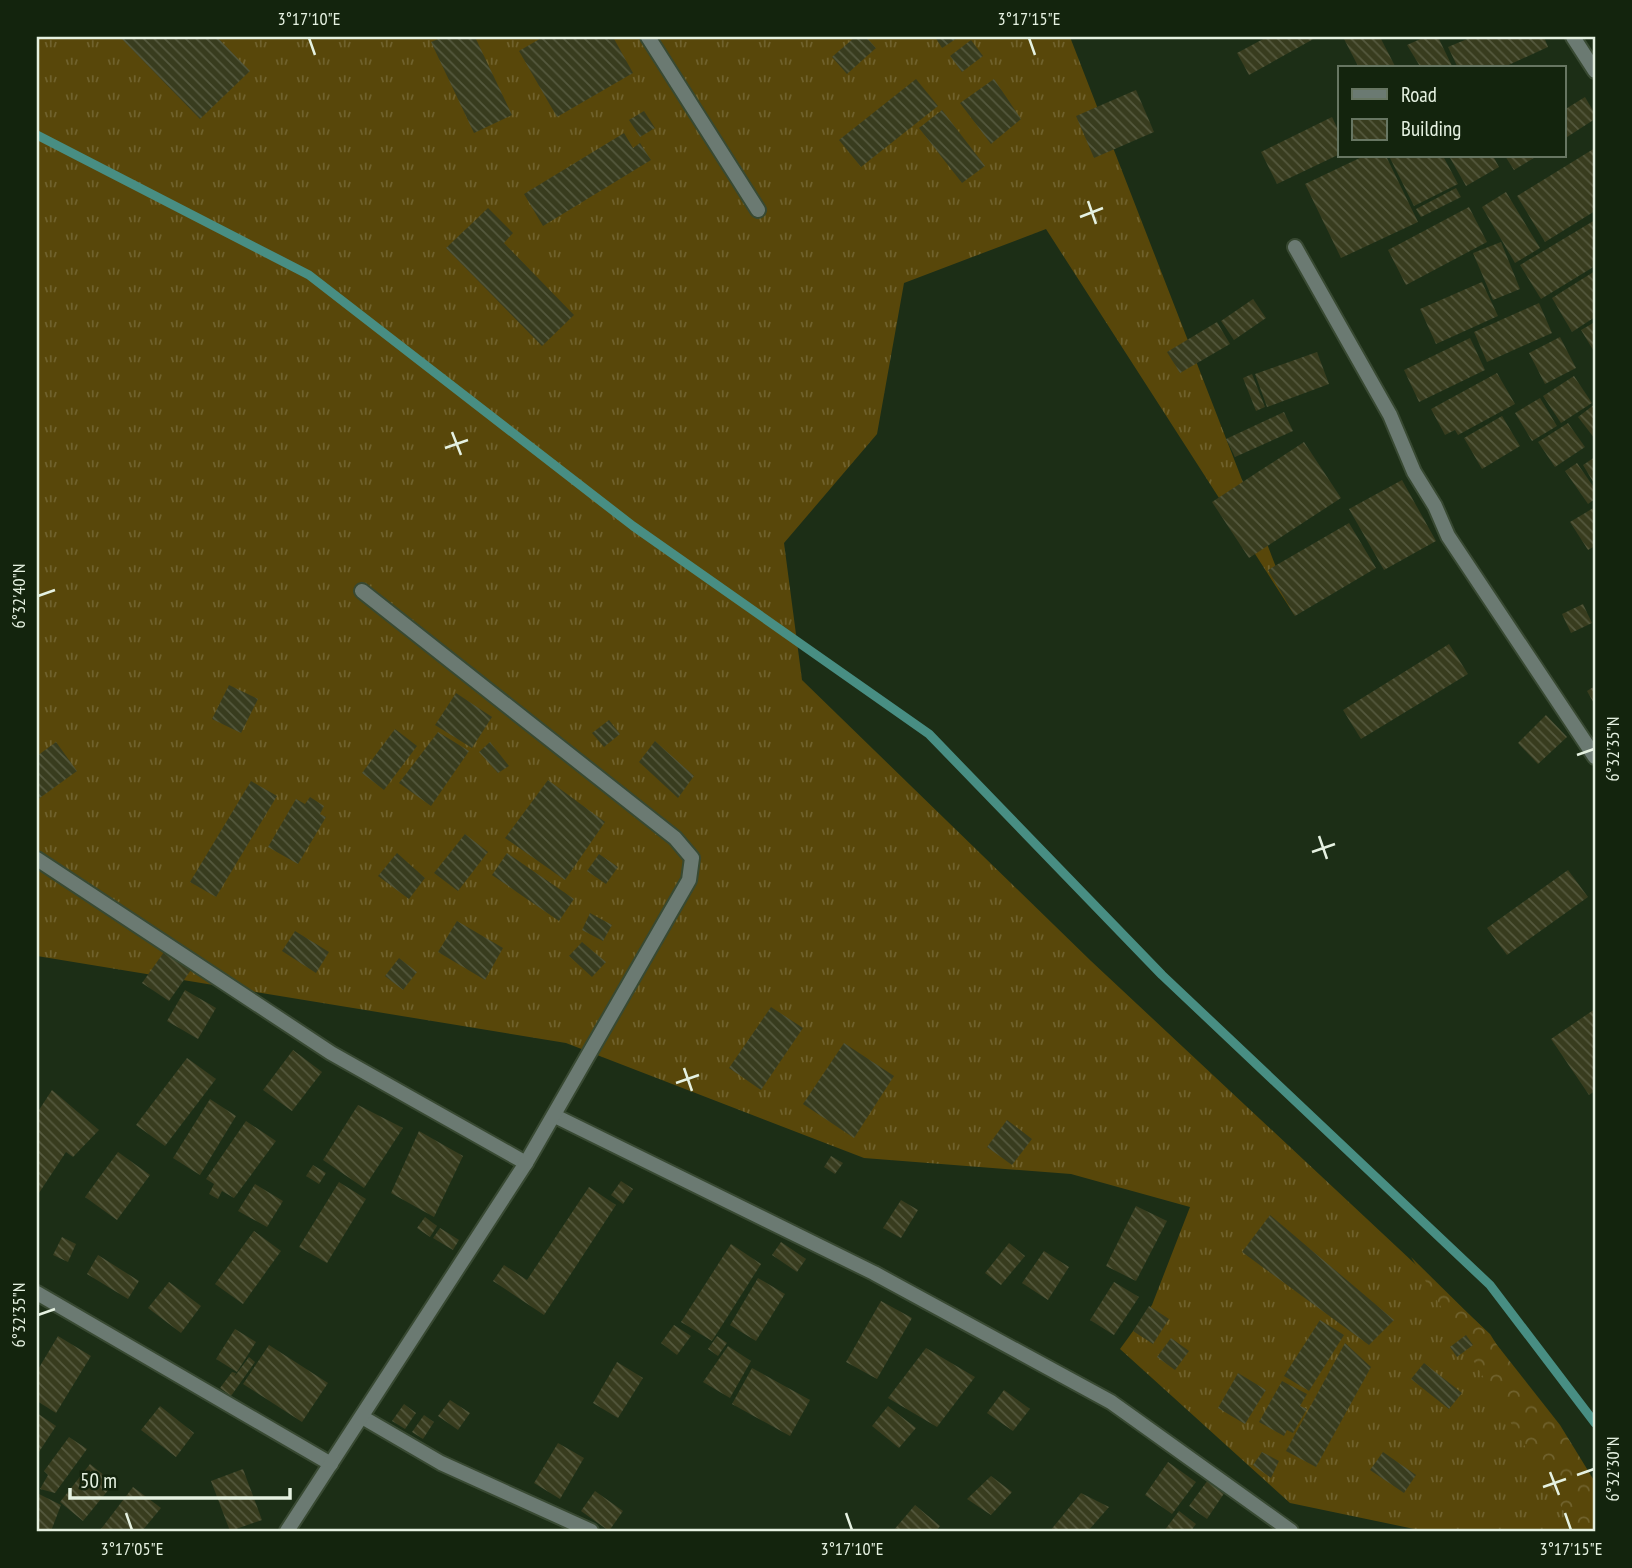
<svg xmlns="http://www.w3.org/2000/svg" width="1632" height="1568" font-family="'PT Sans Narrow',sans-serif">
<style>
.grass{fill:url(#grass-tufts)}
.forest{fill:url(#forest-crowns)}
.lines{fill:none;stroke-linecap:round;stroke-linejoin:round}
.stream{stroke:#488e83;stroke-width:9}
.building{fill:url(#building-back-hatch)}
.street-casing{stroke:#384932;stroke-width:18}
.street{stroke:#6b7a72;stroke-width:14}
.ticks{fill:none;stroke:#e5f1e1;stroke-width:2.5}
.neatline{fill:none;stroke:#e5f1e1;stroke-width:2.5}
.ticks-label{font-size:18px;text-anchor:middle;fill:#e5f1e1}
</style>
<defs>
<pattern id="grass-tufts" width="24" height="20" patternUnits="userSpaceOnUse" patternTransform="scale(1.75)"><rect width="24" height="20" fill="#58470a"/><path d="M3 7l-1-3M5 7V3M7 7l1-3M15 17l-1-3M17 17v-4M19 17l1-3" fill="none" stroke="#70622d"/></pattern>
<pattern id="forest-crowns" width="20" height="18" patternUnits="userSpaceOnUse" patternTransform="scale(1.75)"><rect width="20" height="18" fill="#58470a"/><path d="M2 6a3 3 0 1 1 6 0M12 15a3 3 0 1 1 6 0" fill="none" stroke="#70622d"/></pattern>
<pattern id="building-back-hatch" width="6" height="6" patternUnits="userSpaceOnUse" patternTransform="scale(1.75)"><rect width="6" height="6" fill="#383c1e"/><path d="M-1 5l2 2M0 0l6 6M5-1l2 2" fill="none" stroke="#55593e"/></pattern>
</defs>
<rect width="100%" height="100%" fill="#1c2e16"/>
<path class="grass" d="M37 37H1070L1295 616 1046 229 904 283 877 434 784 543 802 680 1091 961 1490 1334 1552 1432 1595 1531H1424L1290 1503 1120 1349 1152 1305 1190 1207 1071 1174 864 1158 566 1043 37 956Z"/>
<path class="forest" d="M1411 1257 1486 1331 1560 1425 1595 1482V1531H1576Z"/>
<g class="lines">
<path class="stream" d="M37 135 309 275 633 526 929 734 1162 975 1490 1285 1595 1423"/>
</g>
<g class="building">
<path d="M120 37H217L250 71 200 119Z"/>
<path d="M443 37H475L512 115 474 133 431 42Z"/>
<path d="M543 37H613L633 73 557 117 519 51Z"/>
<path d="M855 37H866L876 48 847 74 832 57Z"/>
<path d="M935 37H959L942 48Z"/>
<path d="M1267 37H1317L1249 75 1237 53Z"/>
<path d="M1343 37H1380L1396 68H1359Z"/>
<path d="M1425 37H1438L1453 68H1421L1407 45Z"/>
<path d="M1472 37H1544L1548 47 1502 68H1458L1448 47Z"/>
<path d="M971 40 983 56 962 72 950 56Z"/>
<path d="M916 79 938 106 861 167 839 140Z"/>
<path d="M994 79 1021 119 991 144 960 103Z"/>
<path d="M1136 90 1154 132 1094 158 1076 116Z"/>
<path d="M1585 97 1595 114V119L1564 139V110Z"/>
<path d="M942 110 985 166 962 183 919 128Z"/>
<path d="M644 111 655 128 640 137 629 120Z"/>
<path d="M1332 117 1340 134V154L1277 184 1261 152Z"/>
<path d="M624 133 633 148 640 143 651 160 543 226 524 194Z"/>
<path d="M1595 148V211L1545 242 1517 196Z"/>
<path d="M1364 156H1386L1418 222 1341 258 1305 184Z"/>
<path d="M1389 156H1443L1458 184 1414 206Z"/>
<path d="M1449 156H1493L1499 167 1466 186Z"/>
<path d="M1505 156H1537L1514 170Z"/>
<path d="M1456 188 1461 197 1421 217 1416 209Z"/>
<path d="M1506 192 1540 248 1515 263 1482 207Z"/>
<path d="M1469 207 1487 242 1406 285 1388 250Z"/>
<path d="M488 208 513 233 504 243 574 315 542 346 446 248Z"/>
<path d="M1595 220V266L1541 299 1520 265Z"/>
<path d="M1501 242 1520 289 1493 300 1473 253Z"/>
<path d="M1595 271V317L1572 332 1552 298Z"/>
<path d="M1482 282 1498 316 1436 344 1420 309Z"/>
<path d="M1253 299 1266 318 1234 340 1221 321Z"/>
<path d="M1539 303 1552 333 1487 362 1474 332Z"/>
<path d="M1217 322 1230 344 1180 373 1167 352Z"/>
<path d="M1595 322V353L1581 330Z"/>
<path d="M1560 337 1576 368 1545 384 1529 353Z"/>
<path d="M1470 338 1485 370 1419 402 1404 370Z"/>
<path d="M1317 352 1329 384 1267 407 1255 374Z"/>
<path d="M1497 373 1515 404 1458 435 1455 430 1445 435 1431 409Z"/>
<path d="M1252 374 1265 407 1256 411 1243 378Z"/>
<path d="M1574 376 1592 403 1561 423 1543 396Z"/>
<path d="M1540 398 1557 426 1532 441 1515 413Z"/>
<path d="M1595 404V439L1578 417Z"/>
<path d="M1284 412 1293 431 1235 457 1226 439Z"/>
<path d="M1502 416 1520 446 1482 469 1464 438Z"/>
<path d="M1568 423 1585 447 1555 467 1538 442Z"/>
<path d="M1304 442 1341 498 1249 558 1212 502Z"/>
<path d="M1595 457V485L1583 465Z"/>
<path d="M1577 463 1595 489V499L1588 504 1565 471Z"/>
<path d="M1402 480 1436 541 1384 570 1349 509Z"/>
<path d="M1595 507V546L1588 550 1570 522Z"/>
<path d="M1349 523 1376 568 1295 616 1268 570Z"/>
<path d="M1583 604 1592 623 1571 633 1562 614Z"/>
<path d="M1449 644 1468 674 1361 739 1343 710Z"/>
<path d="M229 685 258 699 241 733 212 719Z"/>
<path d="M1595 686V705L1587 691Z"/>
<path d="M456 693 492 717 472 748 435 725Z"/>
<path d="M1546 715 1567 737 1538 764 1518 743Z"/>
<path d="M609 720 620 734 604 747 592 733Z"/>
<path d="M395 729 417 746 384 790 362 773Z"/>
<path d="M438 732 469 751 431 806 399 783Z"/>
<path d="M655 741 694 776 678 798 639 762Z"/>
<path d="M56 742 77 771 37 800V756Z"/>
<path d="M490 742 509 766 498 773 479 752Z"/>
<path d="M548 780 605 822 565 880 505 838Z"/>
<path d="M251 781 277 796 216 897 190 882Z"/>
<path d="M310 797 324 806 320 814 326 817 298 864 268 847 296 799 305 804Z"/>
<path d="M465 834 488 852 458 891 434 873Z"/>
<path d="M397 853 425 878 409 899 378 876Z"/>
<path d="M507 853 574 899 559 921 492 875Z"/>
<path d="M599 854 618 867 606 884 587 871Z"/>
<path d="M1568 870 1588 897 1507 955 1487 928Z"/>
<path d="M590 913 612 925 603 941 582 930Z"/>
<path d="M457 921 503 948 485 980 438 952Z"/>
<path d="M295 931 329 952 316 973 282 951Z"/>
<path d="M582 942 606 962 592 977 569 956Z"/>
<path d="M164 952 191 970 169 1001 142 983Z"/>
<path d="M399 958 417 972 403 990 385 976Z"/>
<path d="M185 990 216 1008 198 1039 167 1021Z"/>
<path d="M771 1007 803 1028 761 1090 729 1068Z"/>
<path d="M1595 1009V1091L1589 1095 1551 1039Z"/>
<path d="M844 1043 894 1076 854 1138 803 1104Z"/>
<path d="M293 1050 322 1072 292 1111 263 1090Z"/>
<path d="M187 1058 216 1079 165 1146 136 1125Z"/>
<path d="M52 1090 99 1130 73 1157 66 1152 37 1196V1113Z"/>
<path d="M210 1099 236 1116 200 1175 173 1158Z"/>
<path d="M358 1105 403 1128 364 1188 323 1160Z"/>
<path d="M1007 1120 1032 1139 1012 1165 987 1147Z"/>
<path d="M246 1121 276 1141 234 1198 222 1191 218 1199 209 1194 214 1184 206 1179Z"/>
<path d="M419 1131 463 1156 434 1217 391 1193Z"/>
<path d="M118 1152 150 1175 117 1220 85 1197Z"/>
<path d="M831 1156 843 1163 835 1174 824 1167Z"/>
<path d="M313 1165 326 1173 319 1184 306 1176Z"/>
<path d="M621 1181 633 1189 623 1204 611 1195Z"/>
<path d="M339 1182 366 1199 327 1263 299 1247Z"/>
<path d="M255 1184 283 1201 267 1227 238 1211Z"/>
<path d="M589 1187 616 1205 544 1315 493 1281 504 1265 527 1280Z"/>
<path d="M901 1200 918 1210 901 1238 883 1228Z"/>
<path d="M1136 1206 1167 1221 1136 1281 1106 1266Z"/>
<path d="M1270 1215 1394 1320 1369 1345 1242 1252Z"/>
<path d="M425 1217 437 1226 430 1237 417 1228Z"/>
<path d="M440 1228 459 1240 453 1250 433 1238Z"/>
<path d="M254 1231 281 1251 243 1304 215 1284Z"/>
<path d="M62 1237 76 1244 68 1262 53 1255Z"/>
<path d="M781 1242 806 1259 797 1272 772 1255Z"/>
<path d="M1009 1243 1025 1256 1001 1285 985 1273Z"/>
<path d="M731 1244 761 1264 712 1341 681 1322Z"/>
<path d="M1044 1251 1069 1267 1048 1300 1022 1283Z"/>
<path d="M98 1255 139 1281 128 1299 87 1274Z"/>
<path d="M758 1278 785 1294 756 1341 730 1325Z"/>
<path d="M169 1282 201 1306 181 1333 148 1308Z"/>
<path d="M1114 1282 1139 1297 1114 1335 1090 1320Z"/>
<path d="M881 1301 912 1318 877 1379 846 1362Z"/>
<path d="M1149 1306 1169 1319 1153 1344 1133 1331Z"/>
<path d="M1320 1320 1344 1335 1309 1391 1284 1376Z"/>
<path d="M674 1325 691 1336 677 1355 661 1343Z"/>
<path d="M235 1329 256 1342 237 1372 216 1359Z"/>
<path d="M1466 1335 1473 1345 1457 1357 1450 1347Z"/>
<path d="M58 1336 91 1356 56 1413 37 1401V1371Z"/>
<path d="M717 1336 727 1343 718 1356 708 1349Z"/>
<path d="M1171 1338 1189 1351 1175 1370 1157 1357Z"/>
<path d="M1345 1343 1371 1367 1316 1467 1286 1451Z"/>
<path d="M269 1345 328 1383 302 1422 243 1384Z"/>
<path d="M728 1346 751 1361 730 1398 703 1382Z"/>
<path d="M926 1348 975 1377 937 1427 888 1398Z"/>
<path d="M249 1357 255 1362 231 1396 220 1388 232 1372 236 1373 234 1377Z"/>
<path d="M617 1362 643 1378 618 1418 593 1403Z"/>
<path d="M1424 1363 1462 1393 1449 1409 1411 1379Z"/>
<path d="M752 1368 810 1400 790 1436 732 1404Z"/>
<path d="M1238 1373 1266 1390 1245 1424 1218 1408Z"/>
<path d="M1282 1381 1307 1394 1300 1406 1307 1409 1293 1433 1287 1430 1284 1436 1259 1422Z"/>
<path d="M1004 1390 1030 1409 1013 1431 987 1413Z"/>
<path d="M450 1400 470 1413 458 1430 438 1416Z"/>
<path d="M404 1404 416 1413 405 1429 392 1421Z"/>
<path d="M160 1406 194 1433 176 1457 141 1430Z"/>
<path d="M888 1406 916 1428 899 1448 872 1426Z"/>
<path d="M37 1413 56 1426 37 1455Z"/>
<path d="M424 1415 434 1422 423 1439 412 1432Z"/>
<path d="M69 1437 87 1449 55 1493 40 1489 48 1475 44 1471Z"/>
<path d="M558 1443 584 1458 560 1499 534 1483Z"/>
<path d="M1262 1452 1279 1461 1271 1478 1253 1465Z"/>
<path d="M1383 1452 1416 1475 1404 1493 1370 1470Z"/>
<path d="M1168 1462 1196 1482 1172 1514 1145 1495Z"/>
<path d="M90 1464 114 1483 83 1521 60 1502Z"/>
<path d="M243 1469 262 1520 230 1531 211 1481Z"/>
<path d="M991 1476 1012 1492 991 1515 967 1499Z"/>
<path d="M1208 1480 1225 1492 1207 1519 1189 1506Z"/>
<path d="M133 1487 161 1508 142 1531H103L101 1529Z"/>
<path d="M595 1491 623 1511 609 1531 581 1511Z"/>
<path d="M37 1493 61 1505 51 1531H37Z"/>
<path d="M1081 1493 1109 1507 1088 1531H1050Z"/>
<path d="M915 1505 940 1526 936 1531H893Z"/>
<path d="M1179 1511 1196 1524 1191 1531H1164Z"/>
</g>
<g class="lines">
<defs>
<g id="street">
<path d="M648 37 758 210"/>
<path d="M1573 37 1595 71"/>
<path d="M1295 247 1390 415 1414 472 1435 506 1448 536 1595 757"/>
<path d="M37 859 331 1053 526 1163"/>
<path d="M555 1116 874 1273 1111 1402 1291 1531"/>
<path d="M37 1293 331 1464"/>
<path d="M362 1417 441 1463 591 1531"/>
<path d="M287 1531 526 1163 689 880 692 858 675 838 362 591"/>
</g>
</defs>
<use href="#street" class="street-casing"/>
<use href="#street" class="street"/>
</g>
<path class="ticks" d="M309 38 315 55M1029 38 1035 55M1088 201 1096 224M1080 217 1103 208M452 432 461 455M445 448 468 440M38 596 55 590M1577 755 1594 749M1319 836 1327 859M1312 852 1335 844M684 1068 692 1091M676 1083 699 1075M38 1315 55 1309M1550 1472 1559 1495M1577 1475 1594 1469M1543 1487 1566 1479M126 1513 132 1530M846 1513 852 1530M1565 1513 1571 1530"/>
<rect width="1632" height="1568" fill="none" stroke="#13240d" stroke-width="77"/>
<rect x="1338" y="66" width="228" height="91" fill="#13240d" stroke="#677662" stroke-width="2"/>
<rect x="1352" y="89" width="35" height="10" fill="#6b7a72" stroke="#677662" stroke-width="2"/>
<text x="1401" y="102" font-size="21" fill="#e5f1e1">Road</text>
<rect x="1352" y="119" width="35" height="21" fill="url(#building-back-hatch)" stroke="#677662" stroke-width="2"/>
<text x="1401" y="136" font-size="21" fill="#e5f1e1">Building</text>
<path d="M70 1488v10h220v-10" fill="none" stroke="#e5f1e1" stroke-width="3.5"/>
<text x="80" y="1488" font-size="21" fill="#e5f1e1" stroke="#13240d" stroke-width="5" paint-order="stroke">50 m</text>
<rect x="38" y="38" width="1556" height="1492" class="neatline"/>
<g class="ticks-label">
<text x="309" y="25">3°17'10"E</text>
<text x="1029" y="25">3°17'15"E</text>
<text transform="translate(19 596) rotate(-90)" y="6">6°32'40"N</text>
<text transform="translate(1613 749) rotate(-90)" y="6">6°32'35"N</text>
<text transform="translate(19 1315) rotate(-90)" y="6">6°32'35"N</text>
<text transform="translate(1613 1469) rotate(-90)" y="6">6°32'30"N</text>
<text x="132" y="1555">3°17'05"E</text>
<text x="852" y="1555">3°17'10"E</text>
<text x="1571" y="1555">3°17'15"E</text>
</g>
</svg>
